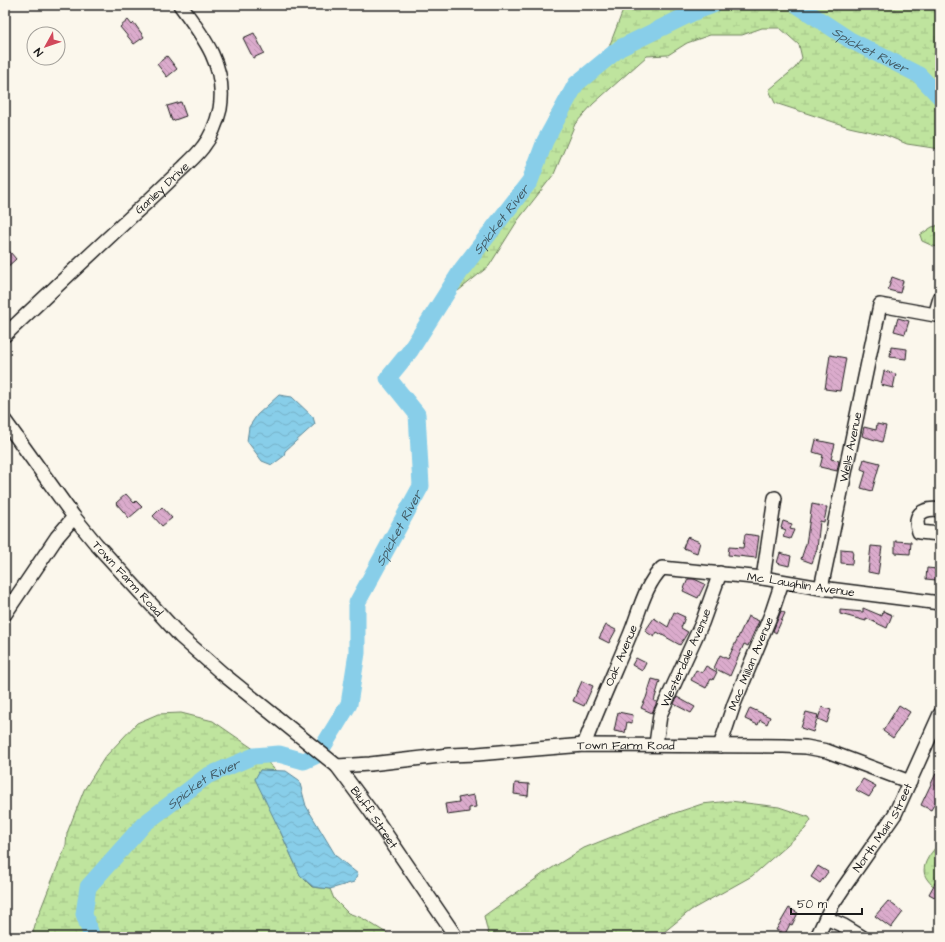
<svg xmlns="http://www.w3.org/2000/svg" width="945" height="942" font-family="'Architects Daughter',sans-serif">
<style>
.wetland{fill:url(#wetland-marsh);stroke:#6e805d}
.water{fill:url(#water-waves);stroke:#5d8797}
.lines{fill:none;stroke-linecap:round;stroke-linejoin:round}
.river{stroke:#88cee9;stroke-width:17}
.building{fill:url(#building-back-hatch);stroke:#1c1c1c}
.minor-casing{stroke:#1c1c1c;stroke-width:16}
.minor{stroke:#fbf7ec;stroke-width:13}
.labels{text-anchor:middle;stroke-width:3.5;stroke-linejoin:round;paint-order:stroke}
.street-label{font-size:12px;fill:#1c1c1c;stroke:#fbf7ec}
.water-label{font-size:13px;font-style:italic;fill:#425a64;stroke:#fbf7ec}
</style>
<defs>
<pattern id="wetland-marsh" width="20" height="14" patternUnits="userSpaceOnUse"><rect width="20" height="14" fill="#bfe49e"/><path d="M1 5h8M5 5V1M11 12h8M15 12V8" fill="none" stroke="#a4c388"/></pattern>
<pattern id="water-waves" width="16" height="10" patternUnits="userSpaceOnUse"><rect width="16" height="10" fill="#88cee9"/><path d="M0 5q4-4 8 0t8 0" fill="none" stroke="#75b0c7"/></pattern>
<pattern id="building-back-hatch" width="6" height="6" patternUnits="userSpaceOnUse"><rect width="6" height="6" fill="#dbabcc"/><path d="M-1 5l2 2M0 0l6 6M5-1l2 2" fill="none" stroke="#bb93af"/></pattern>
</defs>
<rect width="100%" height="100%" fill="#fbf7ec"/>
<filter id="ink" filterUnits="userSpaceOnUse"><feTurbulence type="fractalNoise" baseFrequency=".025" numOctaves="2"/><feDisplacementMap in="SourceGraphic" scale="8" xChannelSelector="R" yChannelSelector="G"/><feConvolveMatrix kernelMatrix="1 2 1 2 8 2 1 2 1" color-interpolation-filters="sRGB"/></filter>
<g filter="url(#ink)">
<g class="wetland">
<path d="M625 5H940V149L907 144 885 135 849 127 775 103 769 90 795 68 802 58 799 45 780 28H762L742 35H710L687 43 668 55 647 56 593 104 575 124 554 174 518 220 489 266 458 291 457 282 490 244 512 206 550 115 558 103 594 74 604 60Z"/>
<path d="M940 225V247L933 246 922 241 920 235 932 227Z"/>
<path d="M181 713 213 721 258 752 276 771 260 770 281 833 300 875 312 887 330 889 334 899 348 913 362 918 393 937H32L36 921 66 845 67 833 84 790 105 757 137 723 158 714Z"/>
<path d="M730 801 779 807 809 817 811 820 805 829 752 876 691 910 658 937H492L488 933 484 916 544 873 584 848 654 820 702 804Z"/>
<path d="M940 843V892C936 888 930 884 927 879 918 867 932 851 940 843Z"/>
</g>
<g class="water">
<path d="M279 395 292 397 313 417 315 424 285 451 284 456 272 465 262 461 247 441 249 427 257 415Z"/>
<path d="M260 770 286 771 299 780 306 806 336 856 358 874 354 882 330 889 313 887 300 875 281 833 255 779Z"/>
</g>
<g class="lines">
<g class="river">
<path id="s1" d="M797 5 850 40 919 75 940 97"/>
<path id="s2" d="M92 937 84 914 88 887 144 824 207 776 254 756 279 754 304 761 315 756 324 745 349 704 357 653V603L421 486 417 414 388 378 410 351 462 269 530 181 545 141 576 84 620 48 694 12 713 5"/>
</g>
</g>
<g class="building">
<path d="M128 20 132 25 134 23 144 37 134 44 120 27Z"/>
<path d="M254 33 264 53 253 58 243 38Z"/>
<path d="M167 56 177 69 167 77 157 64Z"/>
<path d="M181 102 186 116 172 121 167 106Z"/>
<path d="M5 246 16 259 5 269Z"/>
<path d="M892 277 903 281 900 293 888 290Z"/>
<path d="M898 318 909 321 905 334 894 331Z"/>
<path d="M891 347 907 349 906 359 890 357Z"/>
<path d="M830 355 846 358 840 391 825 389Z"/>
<path d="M884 371 896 374 893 388 881 385Z"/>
<path d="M877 424 886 426 882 442 862 436 864 427 876 430Z"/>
<path d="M816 440 835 444 831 459 839 461 837 471 820 467 823 455 813 452Z"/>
<path d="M864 459 880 463 872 491 861 488 866 471 861 469Z"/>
<path d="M126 494 134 503 136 501 142 507 129 518 116 503Z"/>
<path d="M812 504 827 507 824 522 820 521 817 549 812 563 801 559 806 544Z"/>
<path d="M162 507 172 518 162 526 153 516Z"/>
<path d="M783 521 792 524 790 529 794 530 790 539 783 537 786 530 781 528Z"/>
<path d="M745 534 759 536 756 558 728 555 729 547 743 548Z"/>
<path d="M687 537 700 542 697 553 683 548Z"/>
<path d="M895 541 911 542 910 554 895 553Z"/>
<path d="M871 546 882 547 878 574 868 572Z"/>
<path d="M841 549 853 550 852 564 841 563Z"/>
<path d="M780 553 791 556 789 566 777 563Z"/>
<path d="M927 568 937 569 936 580 926 579Z"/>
<path d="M688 579H694L705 584 698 598 683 591Z"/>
<path d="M863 608 882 616 883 611 892 615 887 628 866 618V621L840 614V610L863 612Z"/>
<path d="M781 611 785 613 776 633 773 631Z"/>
<path d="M674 612 685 617 681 628 688 632 680 645 657 632 654 637 645 631 654 618 668 627Z"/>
<path d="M748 616 759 621 748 646 744 644 730 676 714 668 720 655 728 659Z"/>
<path d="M606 625 616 630 609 643 599 638Z"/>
<path d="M636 658 646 663 642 671 632 665Z"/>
<path d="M706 666 717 672 713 680 711 679 706 688 691 680 696 670 702 673Z"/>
<path d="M652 679 660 681 654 701 657 702 652 713 641 708 646 698Z"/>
<path d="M582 681 593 686 584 706 573 701Z"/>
<path d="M677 697 695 707 691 713 674 704Z"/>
<path d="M899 705 910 712 893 738 883 731Z"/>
<path d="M822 707 831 710 827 723 818 719Z"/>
<path d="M750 708 770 717 767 724 760 720 758 725 745 719Z"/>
<path d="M618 712 633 715 632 723 627 722 625 733 614 731Z"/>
<path d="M806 712 818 715 813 732 801 728Z"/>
<path d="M940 765V805L935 803 931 810 921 805Z"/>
<path d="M863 779 876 786 869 797 856 790Z"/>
<path d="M515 783 529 784 528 796 514 794Z"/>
<path d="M474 795 476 807 469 808V812L447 815 445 804 459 802 458 798Z"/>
<path d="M818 866 828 872 820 883 811 877Z"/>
<path d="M940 874V900L929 894Z"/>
<path d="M888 901 903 912 891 928 875 916Z"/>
<path d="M789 908 798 913 792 925 790 924 785 934 776 930Z"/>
</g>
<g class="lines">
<defs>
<g id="minor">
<path id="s3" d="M5 335C48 294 92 253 135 213 152 198 168 182 184 167 190 161 197 155 203 147 211 137 217 122 220 109 227 67 204 37 180 5"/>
<path id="s4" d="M5 421 74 517 97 545 181 637 223 674 337 766 369 809 456 937"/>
<path d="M940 510C931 508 917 510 917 522 917 525 918 529 919 532L940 534"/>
<path d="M763 578 775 498"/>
<path id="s5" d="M821 588 880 305 935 315 940 298"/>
<path d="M5 614 57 537 74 517"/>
<path id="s6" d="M656 744 660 715 702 623 720 573"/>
<path id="s7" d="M584 745C598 708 614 673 629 637 639 614 644 586 662 568L763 578 821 588 940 603"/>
<path id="s8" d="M720 746 734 704 772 612 782 582"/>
<path id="s9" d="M337 766 370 764 449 755 477 754 584 745 784 746 806 747 827 751 910 782"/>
<path d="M826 918 844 926 862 937"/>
<path id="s10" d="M817 937 832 905 844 887 895 814 940 714"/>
</g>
</defs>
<use href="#minor" class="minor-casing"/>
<use href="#minor" class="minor"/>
</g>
</g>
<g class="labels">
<g class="street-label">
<text dy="4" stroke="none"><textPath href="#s3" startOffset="215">Ganley Drive</textPath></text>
<text dy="4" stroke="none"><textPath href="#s5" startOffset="144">Wells Avenue</textPath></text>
<text dy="4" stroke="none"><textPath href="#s4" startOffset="200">Town Farm Road</textPath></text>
<text dy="4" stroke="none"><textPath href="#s7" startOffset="334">Mc Laughlin Avenue</textPath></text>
<text dy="4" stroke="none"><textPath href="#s7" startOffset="97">Oak Avenue</textPath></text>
<text dy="4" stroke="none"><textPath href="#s6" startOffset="92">Westerdale Avenue</textPath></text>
<text dy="4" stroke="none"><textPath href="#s8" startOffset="88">Mac Millan Avenue</textPath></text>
<text dy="4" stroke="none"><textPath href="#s9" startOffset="290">Town Farm Road</textPath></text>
<text dy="4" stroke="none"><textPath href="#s4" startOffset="545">Bluff Street</textPath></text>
<text dy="4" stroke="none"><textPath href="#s10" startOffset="128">North Main Street</textPath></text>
</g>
<g class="water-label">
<text dy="5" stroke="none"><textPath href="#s1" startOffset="86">Spicket River</textPath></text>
<text dy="5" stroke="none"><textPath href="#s2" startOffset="940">Spicket River</textPath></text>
<text dy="5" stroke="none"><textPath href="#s2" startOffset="579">Spicket River</textPath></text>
<text dy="5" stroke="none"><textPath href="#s2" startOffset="208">Spicket River</textPath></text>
</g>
</g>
<rect width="945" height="942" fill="none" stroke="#fbf7ec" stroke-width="20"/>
<rect x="10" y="10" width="925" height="922" fill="none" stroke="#1c1c1c" stroke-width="1.5" filter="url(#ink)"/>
<g transform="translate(46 46) rotate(230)"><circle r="19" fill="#fbf7ec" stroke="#a29f99"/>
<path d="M0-3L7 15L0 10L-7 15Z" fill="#d1495b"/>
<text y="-6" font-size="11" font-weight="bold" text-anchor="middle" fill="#1c1c1c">N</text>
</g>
<path d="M791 908v6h71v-6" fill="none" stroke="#1c1c1c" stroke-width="2"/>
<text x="797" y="908" font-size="12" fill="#1c1c1c" stroke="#fbf7ec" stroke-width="3" paint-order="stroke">50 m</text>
</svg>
